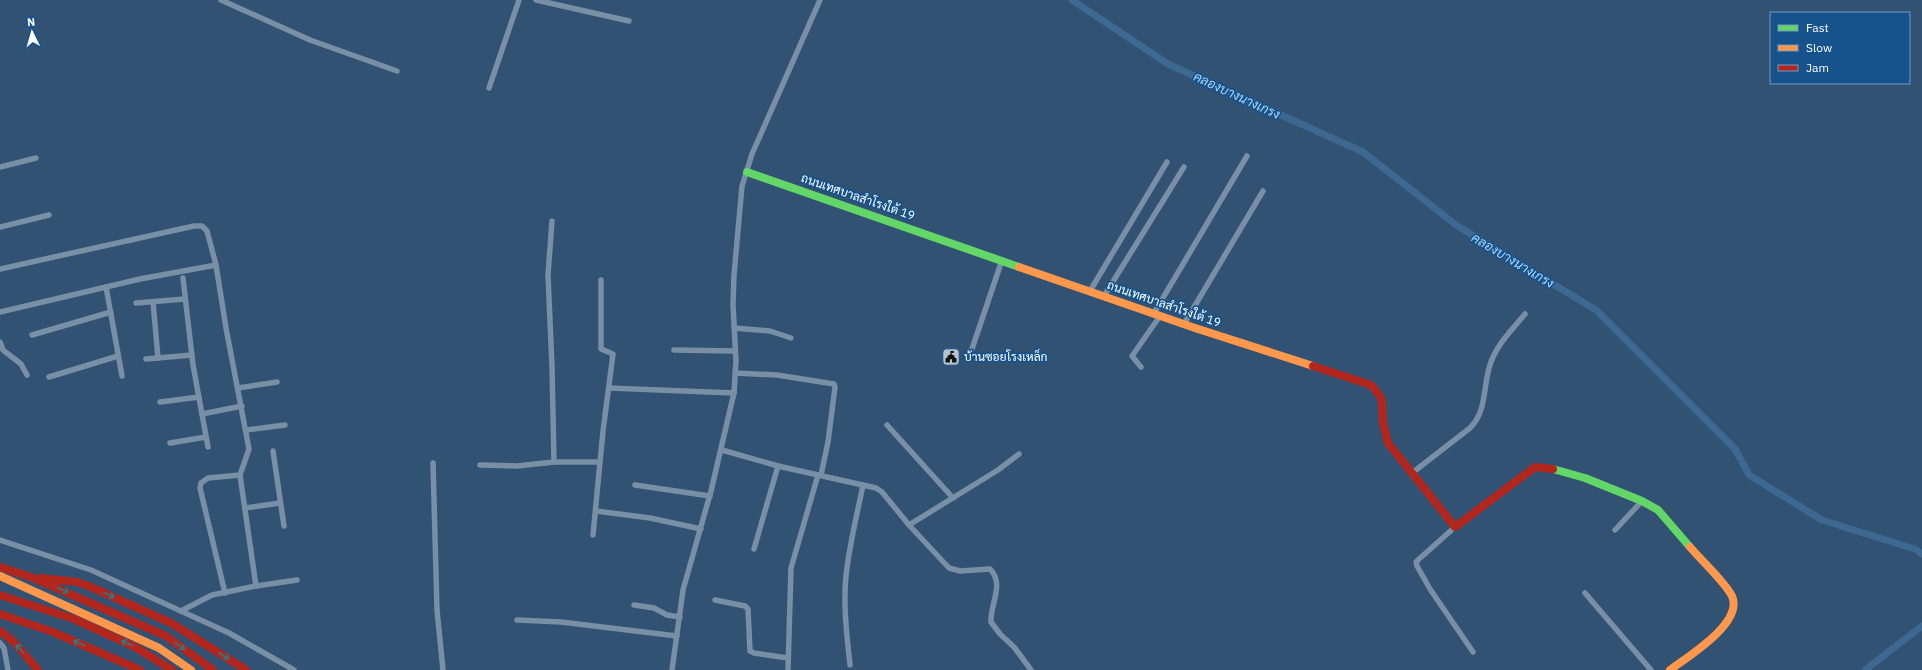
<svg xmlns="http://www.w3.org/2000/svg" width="1922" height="670" font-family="'IBM Plex Sans',Sarabun,sans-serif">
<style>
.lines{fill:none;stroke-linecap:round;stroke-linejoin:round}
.canal{stroke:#3c6891;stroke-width:7}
.street{stroke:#788fa5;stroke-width:5.5}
.fast{stroke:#63d668;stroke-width:8}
.slow{stroke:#ff974d;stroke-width:8}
.jam{stroke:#b3261e;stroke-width:8}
.oneway{stroke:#2d7a82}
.labels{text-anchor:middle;stroke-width:3.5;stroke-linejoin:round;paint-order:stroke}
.street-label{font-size:12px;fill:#fff;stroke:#16538d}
.poi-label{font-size:12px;fill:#fff;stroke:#16538d;text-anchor:start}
.water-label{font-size:13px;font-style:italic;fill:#acd4f7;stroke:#16538d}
</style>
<rect width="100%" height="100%" fill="#315272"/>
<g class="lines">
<g class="canal">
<path d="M1072 0 1168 64 1363 152 1456 225 1596 310 1735 449 1749 475 1822 520 1915 549 1922 554"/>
<path d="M1865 670 1922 626"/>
</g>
<g class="street">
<path d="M221 0 310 40 397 71"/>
<path d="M536 0 629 21"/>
<path d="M489 88 519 0"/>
<path d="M0 167 36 158"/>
<path d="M552 221 548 275 552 367 554 462H600"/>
<path d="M0 227 49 215"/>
<path d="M0 269 194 226H202L207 231 216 265 226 328 249 449 240 475 256 586"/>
<path d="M183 278 193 365 208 447"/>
<path d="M106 287 122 376"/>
<path d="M1090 291 1167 162"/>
<path d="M1104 296 1184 167"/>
<path d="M153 302 158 358"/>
<path d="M136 303 185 299"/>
<path d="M0 312 140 279 216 265"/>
<path d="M1154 313 1247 156"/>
<path d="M1184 324 1263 191"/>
<path d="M734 328 770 331 791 338"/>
<path d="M32 335 111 312"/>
<path d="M0 342 3 350 21 364 27 375"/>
<path d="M972 349 1002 260"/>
<path d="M674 350 735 351"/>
<path d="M146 359 192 355"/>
<path d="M1141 367 1132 356 1160 316"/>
<path d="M735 373 777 375 834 384 835 387 828 442 821 475"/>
<path d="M49 377 118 356"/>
<path d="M238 388 277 382"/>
<path d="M609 388 734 393"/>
<path d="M160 402 199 397"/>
<path d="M202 414 242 406"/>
<path d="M887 425 953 498"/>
<path d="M246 430 285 425"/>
<path d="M170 443 206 437"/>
<path d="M722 450 778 466 876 488 882 492 909 525 949 568 960 571 990 569C1005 584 990 604 991 622L1000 634 1014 647 1031 670"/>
<path d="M273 451 284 526"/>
<path d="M433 463 437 610 443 670"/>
<path d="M480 465 517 466 554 462"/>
<path d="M1412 473 1470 428C1487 412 1483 385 1490 365 1496 345 1512 330 1525 314"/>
<path d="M635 485 710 496"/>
<path d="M245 508 280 503"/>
<path d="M596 511 650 518 701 529"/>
<path d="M909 525 998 470 1019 454"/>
<path d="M1455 527 1419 559 1416 562 1417 566 1430 589 1473 652"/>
<path d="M1615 530 1642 501"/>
<path d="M593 535 603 431 613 354 601 349V280"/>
<path d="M0 540 91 570 229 633 294 670"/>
<path d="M754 549 778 466"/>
<path d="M225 593 200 488 201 483 208 478 240 475"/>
<path d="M1585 593 1651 670"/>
<path d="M715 600 745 606 748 609 750 651 754 653 788 658"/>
<path d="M634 605 654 608 667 615 680 617"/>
<path d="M181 611 212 595 256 586 297 580"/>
<path d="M517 620 561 622 677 636"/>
<path d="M0 643 4 648 8 670"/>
<path d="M850 665C847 636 843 606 846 576 849 546 857 515 863 485"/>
<path d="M672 670 683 590 711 491 734 393 736 361 733 305 734 275 742 186 752 154 820 0"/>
<path d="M788 670 791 568 818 475"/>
</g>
<g class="fast">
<path d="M747 172 1019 267"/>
<path d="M1553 469 1585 478 1642 501 1658 510 1690 547"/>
</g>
<g class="slow">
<path d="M1019 267 1195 328 1313 366"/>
<path d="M0 576 159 648 191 670"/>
<path d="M1670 670C1687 657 1744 623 1732 596 1725 582 1701 560 1690 547"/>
</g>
<g class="jam">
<path d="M1313 366 1371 385 1380 396 1382 402 1383 423 1388 443 1455 527 1535 467 1553 469"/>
<path d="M0 567 31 577 166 636 213 670"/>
<path d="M41 578 77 582 91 587 171 623 246 670"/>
<path d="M0 595 74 619 135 647 172 670"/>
<path d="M0 614 53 632 140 670"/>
<path d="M0 631 14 642 38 670"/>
</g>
</g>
<defs><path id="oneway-shaft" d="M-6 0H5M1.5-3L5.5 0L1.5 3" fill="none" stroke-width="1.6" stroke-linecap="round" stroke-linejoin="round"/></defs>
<g class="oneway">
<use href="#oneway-shaft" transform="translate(63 590) rotate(23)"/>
<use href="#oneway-shaft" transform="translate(109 595) rotate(24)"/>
<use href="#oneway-shaft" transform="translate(79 643) rotate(-156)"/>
<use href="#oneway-shaft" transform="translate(127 643) rotate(-156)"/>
<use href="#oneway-shaft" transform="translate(180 646) rotate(35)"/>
<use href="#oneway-shaft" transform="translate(20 649) rotate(-131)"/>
<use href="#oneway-shaft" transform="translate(224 656) rotate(33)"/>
</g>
<defs>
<symbol id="civic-square" viewBox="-11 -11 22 22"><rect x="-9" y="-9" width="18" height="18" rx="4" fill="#b7c2ce" stroke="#16538d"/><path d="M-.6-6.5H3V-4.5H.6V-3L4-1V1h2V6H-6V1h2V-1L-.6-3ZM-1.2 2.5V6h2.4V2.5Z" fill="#111"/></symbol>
</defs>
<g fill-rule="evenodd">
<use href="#civic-square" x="941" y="347" width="20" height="20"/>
</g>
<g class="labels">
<g class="street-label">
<text transform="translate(858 197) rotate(19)" y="4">ถนนเทศบาลสำโรงใต้ 19</text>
<text transform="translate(1164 304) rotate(19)" y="4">ถนนเทศบาลสำโรงใต้ 19</text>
</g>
<g class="poi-label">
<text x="964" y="361">บ้านซอยโรงเหล็ก</text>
</g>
<g class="water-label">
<text transform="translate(1237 95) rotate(25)" y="5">คลองบางนางเกรง</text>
<text transform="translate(1513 260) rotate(31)" y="5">คลองบางนางเกรง</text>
</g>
</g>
<rect x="1770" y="12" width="140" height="72" fill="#16538d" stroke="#7398bb"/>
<rect x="1778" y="25" width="20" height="6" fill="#63d668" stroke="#7398bb"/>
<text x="1806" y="32" font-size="12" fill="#ffffff">Fast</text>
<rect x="1778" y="45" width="20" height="6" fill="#ff974d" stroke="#7398bb"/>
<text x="1806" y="52" font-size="12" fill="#ffffff">Slow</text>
<rect x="1778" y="65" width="20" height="6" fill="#b3261e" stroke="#7398bb"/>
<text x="1806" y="72" font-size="12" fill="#ffffff">Jam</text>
<g transform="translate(32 32) rotate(355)" stroke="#16538d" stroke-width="3" paint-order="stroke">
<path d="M0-3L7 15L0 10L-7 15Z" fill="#ffffff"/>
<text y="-6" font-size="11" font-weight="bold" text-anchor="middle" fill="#ffffff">N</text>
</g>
</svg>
